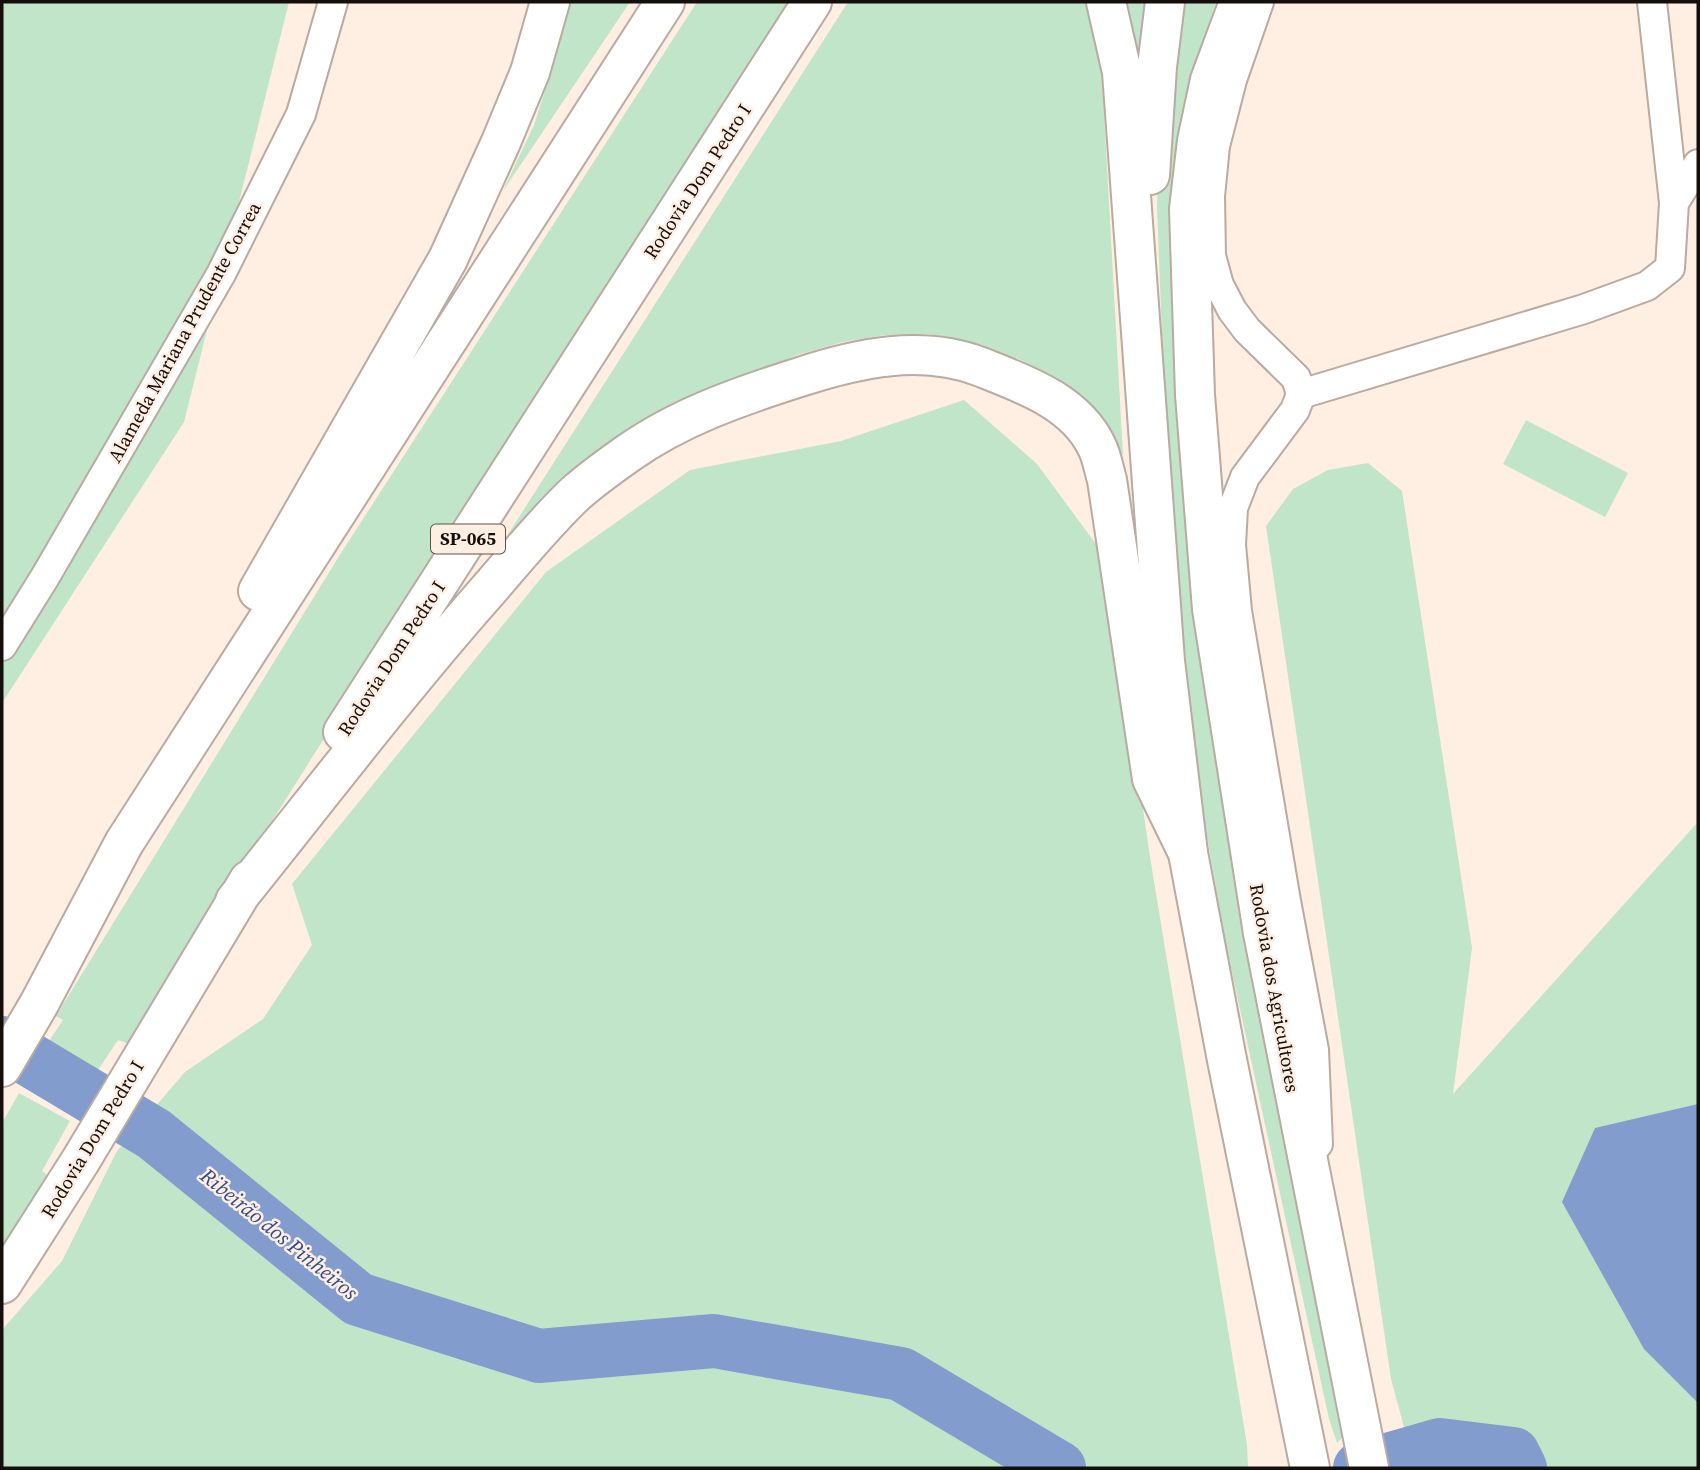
<svg xmlns="http://www.w3.org/2000/svg" width="1700" height="1470" font-family="'Source Serif 4',serif">
<rect width="100%" height="100%" fill="#ffeee2"/>
<path fill="#c1e5c8" d="M2,2H289L184,422L2,703Z
M569,2H630L503,191L534,125L553,66Z
M697,2H788L131,1045L118,1040L96,1073L49,1041L63,1020L56,1016L341,553Z
M848,2H1085L1101,59L1123,455L1094,416L1057,380L1021,360L974,343L929,334L885,335L843,342L797,355L675,409L496,553Z
M1119,2H1148L1140,67Z
M1181,2H1216C1207,29 1197,56 1189,84C1174,138 1171,195 1170,251L1187,546L1194,617L1347,1433L1337,1443L1329,1419L1225,940L1188,728L1166,437L1157,207L1159,160Z
M964,400L1037,464L1107,559L1150,857L1247,1445L1248,1468H2V1330L62,1261L117,1151L185,1072L263,1019L312,945L292,884L546,572L690,470L841,441Z
M1526,420L1628,473L1605,517L1503,464Z
M1368,463L1402,491L1472,948L1453,1094L1698,822V1468H1415L1391,1379L1266,526L1293,489L1328,470Z
M19,1093L70,1121L42,1171L50,1177L2,1253V1123Z"/>
<path fill="#829ccd" d="M1698,1104V1403L1644,1349L1562,1202L1595,1128Z"/>
<g fill="none" stroke-linecap="round" stroke-linejoin="round">
<path stroke="#829ccd" stroke-width="54" d="M2,1043L154,1134L358,1299L539,1356L714,1341L901,1374L1059,1468
M1360,1468L1440,1445L1513,1454L1520,1468"/>
<g stroke="#baaa9f" stroke-width="32">
<path id="street" d="M1259,2L1232,80L1215,146L1210,196L1211,256L1219,285L1232,310L1247,330L1296,378L1301,394L1295,410L1245,477L1233,508L1231,545L1237,611L1286,901L1314,1050L1318,1144
M1652,2L1674,203
M1301,394L1584,309L1647,286L1670,268L1674,203L1698,164
M2,646L45,577L221,274L301,114L333,2"/>
</g>
<g stroke="#baaa9f" stroke-width="42">
<path id="primary" d="M1106,2L1122,72L1165,661L1188,853L1227,1060L1310,1468
M1239,2L1210,80L1197,141L1189,209L1195,395L1212,609L1263,933L1369,1468
M1150,175L1157,67L1165,2"/>
</g>
<g stroke="#baaa9f" stroke-width="42">
<path id="highway" d="M258,591L448,259L501,142L530,72L550,2
M343,732L812,2
M235,901C317,799 397,694 483,596C512,563 545,522 576,493C592,479 610,466 627,454C679,417 740,396 800,377C858,358 922,344 981,367C1024,384 1076,402 1097,447C1102,457 1104,470 1107,480L1152,779L1188,853
M2,1067L39,1004L124,843L665,2
M2,1284L81,1160L249,880"/>
</g>
<use href="#street" stroke="#fff" stroke-width="28"/>
<use href="#primary" stroke="#fff" stroke-width="38"/>
<use href="#highway" stroke="#fff" stroke-width="38"/>
</g>
<g text-anchor="middle" stroke-width="5" stroke-linejoin="round" paint-order="stroke">
<rect fill="#ffeee2" stroke="#5b524c" stroke-width="2" x="431" y="524.5" width="74" height="29" rx="5"/>
<g font-size="18" font-weight="bold" fill="#150f0c">
<text x="468" y="545">SP-065</text>
</g>
<g font-size="19" fill="#150f0c" stroke="#ffeee2">
<text transform="translate(697 181) rotate(-57)" y="7">Rodovia Dom Pedro I</text>
<text transform="translate(184 332) rotate(-61)" y="7">Alameda Mariana Prudente Correa</text>
<text transform="translate(391 658) rotate(-57)" y="7">Rodovia Dom Pedro I</text>
<text transform="translate(1275 988) rotate(80)" y="7">Rodovia dos Agricultores</text>
<text transform="translate(92 1139) rotate(-59)" y="7">Rodovia Dom Pedro I</text>
</g>
<g font-size="21" font-style="italic" fill="#2f4c8a" stroke="#ffeee2">
<text transform="translate(279 1234) rotate(39)" y="7">Ribeirão dos Pinheiros</text>
</g>
</g>
<rect width="1700" height="1470" fill="none" stroke="#150f0c" stroke-width="7"/>
</svg>
